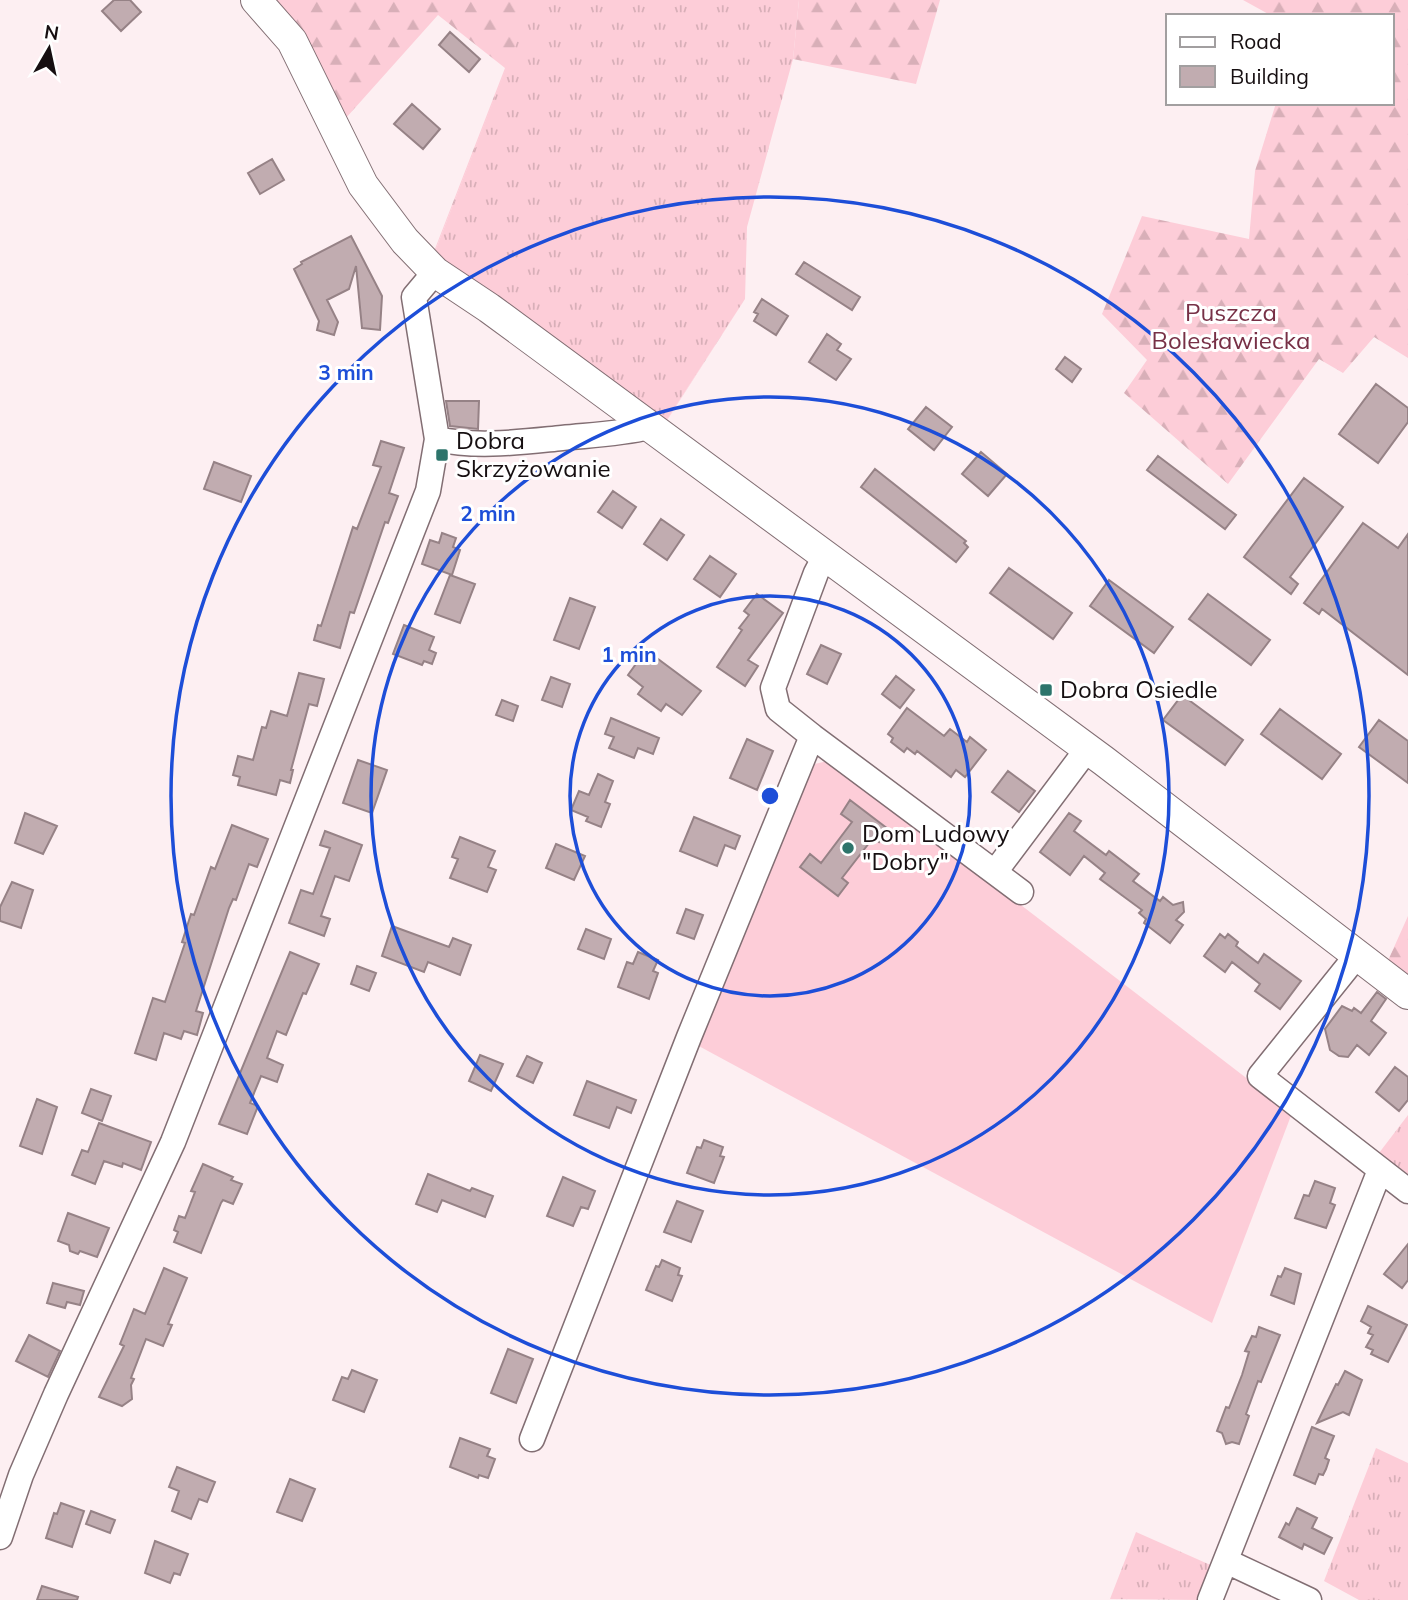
<svg xmlns="http://www.w3.org/2000/svg" width="1408" height="1600" font-family="Mulish,sans-serif">
<defs>
<pattern id="grass-tufts" width="24" height="20" patternUnits="userSpaceOnUse" patternTransform="scale(1.75)"><rect width="24" height="20" fill="#fdcdd8"/><path d="M3 7l-1-3M5 7V3M7 7l1-3M15 17l-1-3M17 17v-4M19 17l1-3" fill="none" stroke="#d8afb8"/></pattern>
<pattern id="forest-firs" width="22" height="20" patternUnits="userSpaceOnUse" patternTransform="scale(1.75)"><rect width="22" height="20" fill="#fdcdd8"/><path d="M5 1l3.5 6h-7zM16 11l3.5 6h-7z" fill="#d8afb8"/></pattern>
</defs>
<rect width="100%" height="100%" fill="#fdeff2"/>
<path fill="url(#grass-tufts)" d="M506,0H799L793,59L747,227L745,299L664,424L434,254L506,68Z
M1408,1115V1174L1379,1153Z
M1376,1448L1408,1463V1600H1359L1324,1581Z
M1136,1532L1215,1567L1199,1600L1110,1599Z"/>
<path fill="url(#forest-firs)" d="M258,0H533L434,254L664,424L745,299L747,227L793,59L799,0H940L916,84L793,59L747,227L745,299L664,425L433,254L505,68L438,15L337,128Z
M1243,0H1408V358L1374,337L1343,373L1319,359L1228,484L1124,393L1147,360L1102,314L1142,216L1249,239L1255,171L1276,103H1392V16H1272Z
M1408,916V994L1382,974Z"/>
<path fill="#fdcdd8" d="M832,760L1292,1113L1212,1323L695,1044L806,766Z"/>
<path fill="#c1acb0" stroke="#968286" stroke-width="2" d="M114,0H130L141,12L121,31L102,11Z
M450,32L480,59L469,72L439,45Z
M412,104L440,129L423,149L394,124Z
M272,159L284,180L260,194L248,173Z
M351,236L382,296L380,330L362,328L356,266L349,289L327,300L338,322L334,335L317,330L319,321L294,269L302,264L301,262Z
M804,262L860,297L852,310L796,274Z
M762,299L788,316L776,335L754,321L758,314L754,312Z
M827,334L841,344L837,350L851,359L836,380L809,362Z
M1065,357L1081,369L1072,382L1056,369Z
M1376,384L1408,408V422L1378,463L1339,434Z
M446,401H479L478,429L450,426Z
M926,407L952,427L934,450L908,429Z
M381,441L404,448L389,493L398,496L388,523L385,522L354,613L350,612L340,648L314,640L318,625L321,626L353,527L357,529L381,467L373,465Z
M981,452L1007,474L988,496L962,474Z
M1158,456L1236,515L1225,529L1147,470Z
M214,462L251,476L241,502L204,489Z
M875,469L966,541L964,543L968,547L956,562L861,487Z
M1304,478L1343,507L1290,577L1298,584L1291,594L1244,557Z
M613,491L636,507L622,528L598,512Z
M661,519L684,535L667,560L644,544Z
M1363,523L1398,548L1408,534V675L1322,609L1319,614L1304,603Z
M442,533L456,538L453,547L460,550L452,575L422,564L430,540L439,543Z
M710,556L736,574L720,597L694,579Z
M1009,568L1072,613L1053,639L990,593Z
M450,575L475,584L460,623L435,614Z
M1109,580L1173,627L1154,653L1090,606Z
M757,594L783,613L748,660L758,666L745,686L717,667L742,630L739,628L749,615L744,611Z
M1208,594L1270,640L1251,665L1189,619Z
M570,598L595,607L579,649L554,640Z
M404,625L434,637L429,650L436,653L432,664L424,661L422,665L393,654Z
M821,645L841,654L827,684L807,674Z
M646,650L701,691L682,715L666,704L661,711L638,694L643,687L628,675Z
M299,673L324,679L317,706L309,704L291,770H293L290,783L280,780L276,795L238,785L240,777L233,775L238,756L253,760L262,727L266,728L271,711L287,716Z
M896,676L914,690L900,708L882,694Z
M551,677L570,684L562,707L542,700Z
M1182,695L1243,740L1225,765L1163,720Z
M502,700L518,706L513,721L496,715Z
M907,708L944,736L950,729L967,742L970,737L986,750L965,777L956,770L951,777L917,751L915,754L907,748L904,752L891,742L893,738L888,734Z
M1280,709L1341,754L1322,779L1261,734Z
M611,718L659,738L653,754L638,748L634,758L609,748L614,737L605,734Z
M1379,720L1408,741V783L1359,747Z
M747,739L773,751L757,790L730,778Z
M358,760L387,770L372,813L343,803Z
M1008,771L1035,791L1019,812L992,792Z
M598,774L613,781L605,802L610,804L601,827L586,821L588,817L571,810L579,791L589,795Z
M850,800L888,829L879,842L873,838L842,878L848,883L838,896L800,867L810,854L821,863L852,822L841,814Z
M25,813L57,826L43,854L15,843Z
M1069,813L1081,821L1074,831L1106,855L1109,851L1139,874L1133,881L1160,901L1163,897L1173,905L1183,902L1184,912L1176,920L1183,925L1170,943L1144,923L1146,919L1139,913L1142,910L1100,879L1105,873L1084,856L1070,875L1040,852Z
M694,817L740,836L735,849L725,845L717,866L680,851Z
M232,825L268,839L257,867L249,864L236,900L233,899L229,908L196,1011L203,1013L197,1035L184,1031L181,1039L164,1033L156,1060L135,1053L153,998L165,1002L185,943L182,942L191,914L194,915L211,867L215,869Z
M325,831L362,845L349,881L335,876L321,916L330,919L324,936L289,923L301,890L313,894L330,848L320,845Z
M460,837L495,851L488,867L496,870L487,892L450,878L458,859L452,857Z
M556,844L585,856L574,880L546,868Z
M12,882L33,890L21,928L0,921V907Z
M686,909L703,915L694,939L677,933Z
M392,926L449,947L453,938L471,945L460,975L428,962L424,972L382,956Z
M586,929L611,939L604,959L578,949Z
M1220,934L1225,938L1228,934L1238,942L1236,946L1258,963L1264,954L1301,981L1280,1009L1255,991L1260,984L1232,962L1225,972L1204,956Z
M290,952L319,964L306,994L303,993L286,1035L277,1031L267,1058L283,1065L277,1082L261,1076L250,1103L258,1106L247,1134L219,1124Z
M638,952L658,960L653,971L658,973L649,999L618,987L627,962L633,964Z
M357,966L376,973L369,991L351,984Z
M1377,992L1386,999L1371,1021L1386,1033L1369,1055L1357,1045L1348,1057L1339,1056L1330,1050L1325,1029L1342,1006L1352,1011L1354,1008L1361,1013Z
M480,1055L503,1064L491,1091L469,1081Z
M527,1056L542,1063L533,1083L517,1076Z
M1395,1067L1408,1077V1100L1399,1111L1376,1092Z
M587,1081L636,1100L631,1113L617,1107L609,1128L574,1115Z
M91,1089L111,1096L102,1121L82,1113Z
M37,1099L57,1107L42,1154L20,1146Z
M99,1123L151,1142L141,1170L123,1163L122,1167L104,1161L95,1184L72,1175L82,1150L88,1152Z
M704,1140L723,1147L720,1156L724,1157L714,1183L687,1173L697,1147L701,1148Z
M203,1164L233,1177L231,1180L242,1184L233,1204L223,1200L221,1203L201,1253L174,1242L178,1232L174,1230L179,1216L185,1218L195,1192L191,1191Z
M428,1174L470,1191L472,1188L493,1196L485,1217L442,1200L437,1212L416,1204Z
M563,1177L595,1191L588,1209L581,1207L573,1226L547,1216Z
M1315,1181L1335,1188L1330,1203L1335,1205L1326,1228L1295,1218L1304,1195L1309,1196Z
M677,1201L703,1211L691,1242L664,1232Z
M68,1213L109,1228L97,1257L80,1251L78,1254L70,1251L69,1245L58,1241Z
M1408,1244V1280L1402,1288L1384,1274Z
M662,1260L680,1268L678,1275L682,1276L672,1301L646,1290L656,1266L659,1267Z
M164,1268L187,1278L168,1324L172,1325L163,1346L146,1339L131,1378L134,1379L131,1385L132,1399L122,1406L99,1397L124,1346L120,1344L134,1309L145,1314Z
M1285,1268L1301,1274L1294,1304L1271,1295L1278,1276L1281,1277Z
M53,1283L84,1291L80,1305L67,1302L65,1308L47,1303Z
M1368,1306L1407,1325L1388,1362L1371,1354L1373,1350L1366,1347L1373,1335L1368,1333L1371,1327L1361,1321Z
M1259,1327L1280,1335L1261,1382L1258,1381L1246,1414L1249,1416L1239,1444L1232,1442L1226,1444L1222,1433L1217,1431L1226,1407L1229,1408L1242,1375L1249,1352L1245,1351L1252,1336L1256,1337Z
M29,1335L60,1351L48,1377L16,1361Z
M508,1349L533,1359L516,1403L491,1393Z
M352,1370L377,1380L364,1412L333,1400L342,1377L348,1379Z
M1345,1371L1362,1380L1349,1415L1343,1412L1317,1423L1336,1384L1338,1385Z
M1312,1427L1334,1436L1325,1458L1329,1460L1326,1469L1323,1475L1319,1474L1315,1484L1294,1475Z
M460,1438L490,1449L487,1456L495,1459L488,1478L479,1475L478,1478L450,1467Z
M177,1467L215,1482L207,1502L199,1499L191,1519L172,1511L179,1491L169,1487Z
M290,1479L315,1489L302,1521L277,1512Z
M61,1503L84,1511L72,1547L46,1538L54,1513L57,1514Z
M1297,1508L1317,1518L1312,1528L1332,1538L1324,1554L1304,1544L1302,1549L1279,1537L1286,1523L1289,1525Z
M91,1511L115,1520L110,1533L86,1524Z
M155,1541L188,1554L180,1575L174,1573L170,1583L145,1573Z
M42,1586L78,1597L77,1600H37Z"/>
<g fill="none" stroke-linecap="round" stroke-linejoin="round">
<g stroke="#826e73" stroke-width="27">
<path id="minor" d="M437,439C477,448 521,442 562,438C591,435 620,434 649,427
M812,736L1021,892
M995,872L1088,748
M1358,954L1260,1076L1408,1191
M532,1439L689,1037L812,736L778,709L773,688L816,573L825,556
M0,1537L21,1475L56,1394L173,1142L428,491L437,439L414,297L435,272
M1226,1561L1309,1600
M1210,1600L1380,1170"/>
</g>
<g stroke="#826e73" stroke-width="32">
<path id="major" d="M256,0L292,41L363,185L405,241L435,272L489,308L1104,761L1408,994"/>
</g>
<use href="#minor" stroke="#fff" stroke-width="24"/>
<use href="#major" stroke="#fff" stroke-width="30"/>
</g>
<g fill="none" stroke="#1d4ed8" stroke-width="3.5">
<circle cx="770" cy="796" r="200"/>
<circle cx="770" cy="796" r="399"/>
<circle cx="770" cy="796" r="599"/>
</g>
<g fill="#2d746b" stroke="#fff" stroke-width="2.5">
<rect x="435" y="448" width="14" height="14" rx="3.5"/>
<rect x="1039" y="683" width="14" height="14" rx="3.5"/>
<circle cx="848" cy="848" r="7"/>
</g>
<g text-anchor="middle" stroke-width="6" stroke-linejoin="round" paint-order="stroke">
<g font-size="24" fill="#773046" stroke="#fff">
<text x="1231" y="321">Puszcza<tspan x="1231" dy="28">Bolesławiecka</tspan></text>
</g>
<g font-size="24" fill="#160f11" stroke="#fff" text-anchor="start">
<text x="456" y="449">Dobra<tspan x="456" dy="28">Skrzyżowanie</tspan></text>
<text x="1060" y="698">Dobra Osiedle</text>
<text x="862" y="842">Dom Ludowy<tspan x="862" dy="28">"Dobry"</tspan></text>
</g>
</g>
<circle cx="770" cy="796" r="10" fill="#1d4ed8" stroke="#fff" stroke-width="3.5"/>
<g font-size="21" text-anchor="middle" font-weight="bold" fill="#1d4ed8" stroke="#fff" stroke-width="6" stroke-linejoin="round" paint-order="stroke">
<text x="346" y="380">3 min</text>
<text x="488" y="521">2 min</text>
<text x="629" y="662">1 min</text>
</g>
<rect x="1166" y="14" width="228" height="91" fill="#ffffff" stroke="#a29fa0" stroke-width="2"/>
<rect x="1180" y="37" width="35" height="10" fill="#ffffff" stroke="#a29fa0" stroke-width="2"/>
<text x="1230" y="49" font-size="21" fill="#160f11">Road</text>
<rect x="1180" y="66" width="35" height="21" fill="#c1acb0" stroke="#a29fa0" stroke-width="2"/>
<text x="1230" y="84" font-size="21" fill="#160f11">Building</text>
<g transform="translate(49 49) rotate(9)" stroke="#ffffff" stroke-width="5" paint-order="stroke">
<path d="M0-5L12 26L0 18L-12 26Z" fill="#160f11"/>
<text y="-10" font-size="19" font-weight="bold" text-anchor="middle" fill="#160f11">N</text>
</g>
</svg>
